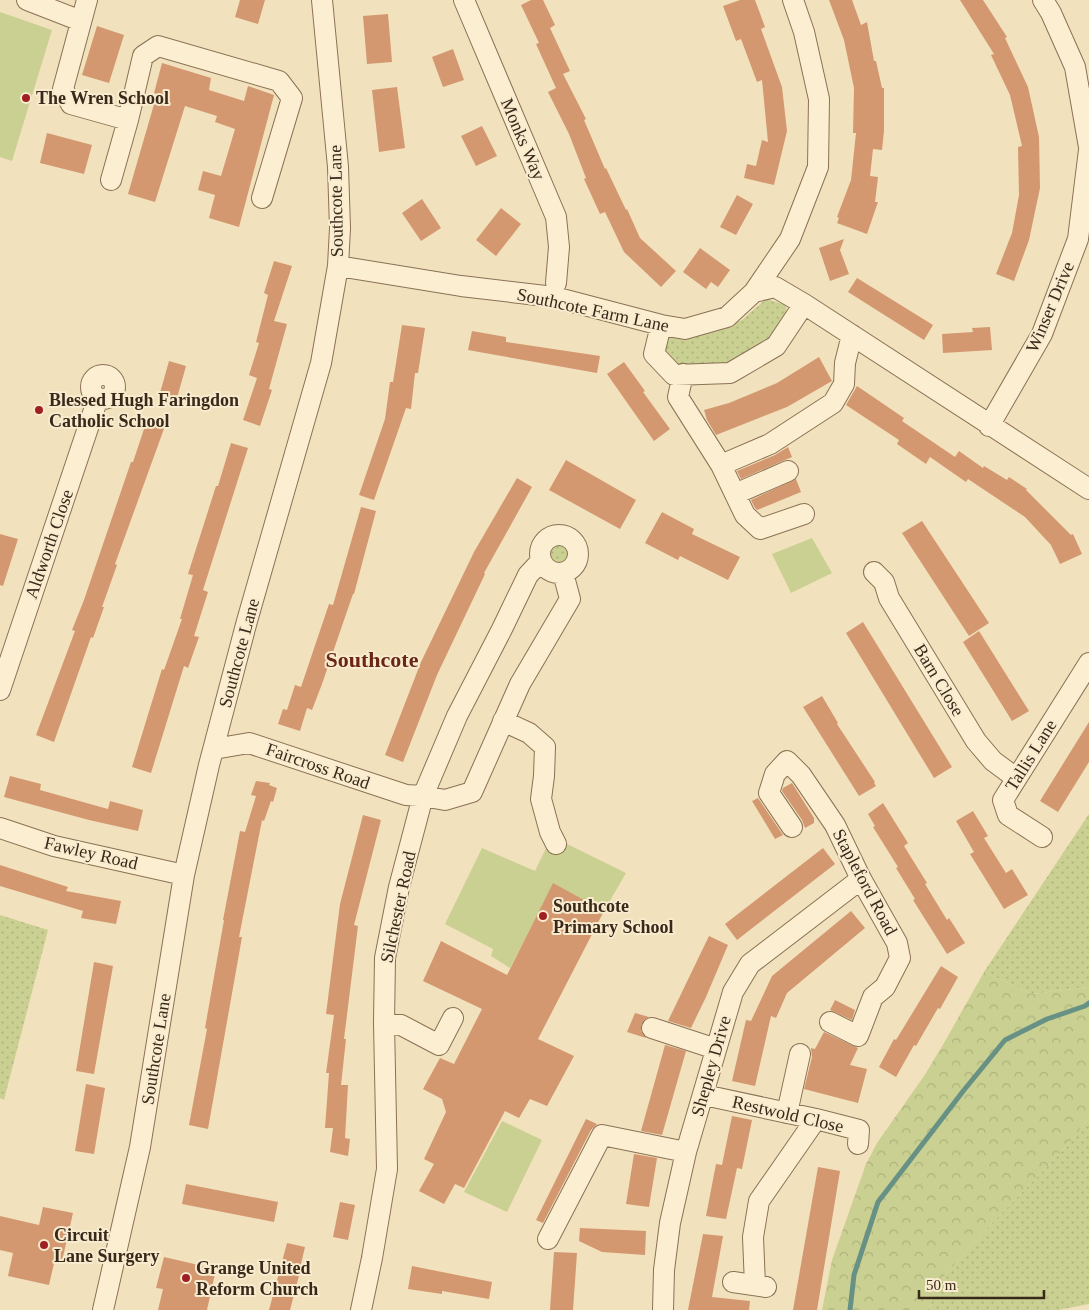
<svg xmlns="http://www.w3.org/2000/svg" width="1089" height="1310" font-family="Georgia,serif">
<defs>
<pattern id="grass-dots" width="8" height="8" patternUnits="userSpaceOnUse" patternTransform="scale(1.25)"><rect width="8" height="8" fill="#cad091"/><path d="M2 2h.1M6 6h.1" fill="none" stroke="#aeb37c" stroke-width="1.8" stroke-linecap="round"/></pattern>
<pattern id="forest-crowns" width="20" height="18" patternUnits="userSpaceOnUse" patternTransform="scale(1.25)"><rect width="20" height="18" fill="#cad091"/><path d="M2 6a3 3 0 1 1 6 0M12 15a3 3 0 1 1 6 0" fill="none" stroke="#aeb37c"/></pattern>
</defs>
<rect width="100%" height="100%" fill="#f2e1bd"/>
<path fill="url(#grass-dots)" d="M766,299L786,305L787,320L757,351L726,365L673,364L661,351L666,339L677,334L712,333L742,320Z
M548 555a11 11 0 1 1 22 0a11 11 0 1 1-22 0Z
M1089,814V987L1032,994L984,972Z
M0,915L48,930L4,1100L0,1098Z
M1089,1118V1304L1059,1310H929L936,1285L991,1224L1066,1147Z"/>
<path fill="url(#forest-crowns)" d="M984,972L1032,994L1089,987V1118L1066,1147L991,1224L936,1285L929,1310H822L832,1260L866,1164L877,1143L924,1076L944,1043Z"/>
<path fill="#cad091" d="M0,12L52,30L12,161L0,157Z
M812,538L832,573L791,593L772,554Z
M561,841L626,873L604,911L553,884L510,968L491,956L493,949L445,924L482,848L535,871L547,846Z
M502,1121L542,1140L507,1212L464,1192Z"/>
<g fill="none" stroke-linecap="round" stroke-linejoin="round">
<path stroke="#689186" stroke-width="5" d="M850,1310L854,1275L878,1202L964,1090L1005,1040L1047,1019L1085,1006L1089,1003"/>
</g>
<path fill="#d39870" d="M240,0H265L258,24L235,17Z
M531,0H543L555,25L550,28L570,71L563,74L586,119L584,120L605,169L606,168L626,210L627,209L640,238L676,271L661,287L624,252L605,212L600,214L584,179L586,178L569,134L548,92L556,88L536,44L539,43L521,5Z
M740,0H755L765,27L761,29L782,87L787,131L774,185L744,178L747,164L756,166L762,140L768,142L762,80L757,82L741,39L736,41L723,6Z
M829,0H852L861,25L867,22L874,61H876L882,88H884V131L882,150L873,149L870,176L878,177L875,202H878L867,234L837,223L839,218L837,217L851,180L856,133H853L854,88L844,40Z
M960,0H983L1007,37L1005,38L1028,87L1039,137L1040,188L1029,240L1014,281L996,274L1012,233L1019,195L1018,147L1022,146L1010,95L991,55L994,54Z
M388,14L392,62L367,64L363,16Z
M97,26L124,35L109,83L82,75Z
M453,49L464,80L443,87L432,57Z
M162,63L211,78L209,90L244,101L248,86L274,95L239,227L209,218L215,195L198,190L203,171L221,176L235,129L215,122L217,116L185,106L155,202L128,194L157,94L154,93Z
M397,87L405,148L379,152L372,90Z
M482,126L497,156L476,166L461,136Z
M47,133L92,145L84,174L40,163Z
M737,195L753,204L736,235L720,227Z
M422,199L441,228L421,241L402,213Z
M501,208L521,224L496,256L476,240Z
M844,239L840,250L849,274L830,281L819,248Z
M700,248L730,270L718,287L711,282L706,289L683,272Z
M274,261L292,266L274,321L287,324L269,389L272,390L260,426L243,420L257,378L249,375L259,343L256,342L268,295L264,293Z
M857,278L933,325L924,340L848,292Z
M402,325L425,328L418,373H415L411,409L406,408L374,500L359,495L385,419L390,382H393Z
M990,327L992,350L943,353L942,334L973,332L972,328Z
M472,331L506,337V342L600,356L597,373L468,350Z
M819,357L832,381L787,407L716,435L707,420L704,410L729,403L777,383Z
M169,361L186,366L177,398L160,393Z
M624,362L645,391L643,392L670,429L654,441L607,374Z
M857,386L904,418L902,421L955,457L959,451L983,468L984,466L1007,480L1009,477L1027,489L1026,490L1071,535L1073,534L1082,554L1060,564L1051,545L1025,517L968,479L966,482L930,457L926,464L897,444L899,440L846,405Z
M147,420L165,426L115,564L117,565L102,607H104L93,638L91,637L54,742L36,735L75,631L72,630L84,600L131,462H133Z
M231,443L248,448L203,590L208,592L194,636L199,637L188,668L184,666L151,773L132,767L162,669L164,670L182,619H180L193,575L188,574L216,486H218Z
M788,447L792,457L741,479L737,471L775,455Z
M566,460L636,500L620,529L549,490Z
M517,478L532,487L484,573L485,574L437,675L403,762L385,755L421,662L474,552Z
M796,479L801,492L757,510L755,508L751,500Z
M361,507L376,511L354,594H353L322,684L312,710L307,708L300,731L278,724L283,709L287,710L295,685L301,687L329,604L333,605Z
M662,512L694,529L692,534L740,557L728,580L680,556L678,560L645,543Z
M922,521L989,623L969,636L902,533Z
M0,534L18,539L3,586L0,585Z
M863,622L952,767L934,778L846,633Z
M979,631L1029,711L1012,721L963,642Z
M822,696L838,723L837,724L875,782L874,783L876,786L859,796L803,707Z
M1089,722V762L1058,812L1040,801Z
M10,776L41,784L40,790L108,809L110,801L143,810L138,831L89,820L4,797Z
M256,781L270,783L269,785L277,788L273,802L271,801L264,821L262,820L239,937H242L208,1129L189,1125L207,1029L205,1028L224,920H223L240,831L245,832L256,796L251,795Z
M792,783L814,818V823L805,828L802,820L782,791L783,788Z
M758,798L783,835L775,839L752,801Z
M883,803L908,843L904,846L927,883L925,884L947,920L949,918L965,943L947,954L913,900L915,899L896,868L898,867L873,827L875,826L868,814Z
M973,811L988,836L984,838L1006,873L1012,869L1028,895L1004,909L970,854L974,852L956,821Z
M363,815L381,820L354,925L358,926L344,1039H346L341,1085H348L345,1138L350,1139L348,1156L330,1152L333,1128H325L329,1073H326L334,1015L326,1014L340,904Z
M823,848L835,864L737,940L725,924Z
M0,865L68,887L66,891L121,901L116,924L81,918L83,911L0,886Z
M553,883L604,911L538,1039L574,1056L547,1106L530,1099L519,1118L505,1111L464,1188L455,1184L444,1204L419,1191L434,1164L424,1159L446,1112L442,1099L423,1089L440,1058L454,1064L482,1009L423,981L441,941L507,975Z
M851,911L865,928L787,993L776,1018L771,1016L755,1086L732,1081L746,1020L751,1021L772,976Z
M709,936L728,945L706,997L691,1028L668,1021Z
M94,962L113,966L94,1074L76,1071Z
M941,966L958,977L940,1009L938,1008L916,1046L914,1045L896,1077L879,1067L894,1039L896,1040Z
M835,1000L855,1010L852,1020L830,1010Z
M635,1013L649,1017L644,1020L641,1025V1031L646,1038L627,1032Z
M824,1032L858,1048L850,1065L867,1069L858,1103L804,1089L812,1057L811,1048L815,1049Z
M665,1045L686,1051L662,1135L641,1131Z
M86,1084L105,1088L94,1154L75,1151Z
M732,1116L752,1120L742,1169L737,1168L726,1219L706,1216L716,1164L722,1165Z
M586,1119L597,1124L591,1130L543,1223L536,1220Z
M634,1154L657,1158L649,1207L626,1204Z
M818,1167L840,1171L817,1310H793Z
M186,1184L278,1202L274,1222L182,1204Z
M340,1202L355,1205L348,1240L333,1237Z
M43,1207L73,1213L62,1261L55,1259L49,1285L8,1276L13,1253L0,1250V1216L39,1225Z
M580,1228L646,1231L645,1255L602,1252L579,1241Z
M703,1234L723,1236L712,1297L750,1301L749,1310H688Z
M287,1243L305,1247L300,1268H301L290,1310H269Z
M554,1252L577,1253L573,1310H550Z
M164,1257L216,1269L207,1310H158L163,1289L156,1288Z
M412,1266L492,1282L489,1299L442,1291V1294L408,1289Z"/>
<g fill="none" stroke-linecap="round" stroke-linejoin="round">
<g stroke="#8b7155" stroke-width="22">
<path id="minor" d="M27,0L81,21
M87,0L63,89L71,104L128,120L143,56L158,46L279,81L292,98L262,198
M464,0L556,217L559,247L556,283
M1043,0L1051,13L1075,67L1089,147
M111,180L128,120
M338,266L461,286L554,297L661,325L685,329L727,317L754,292L775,287L804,304L1089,489
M754,292L790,239L818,167L819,99L804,32L793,0
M661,325L654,354L674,375L730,373L776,346L804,304
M683,374L678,397L721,465L745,515L760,529L804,514
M91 387a12 12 0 1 1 24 0a12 12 0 1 1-24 0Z
M989,426L1042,334L1078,239L1089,150
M721,465L770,444L833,403L844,384L845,363L852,335
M735,494L788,471
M540 554a19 19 0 1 1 38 0a19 19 0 1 1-38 0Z
M874,572L884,582L889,598L976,741L993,761L1016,778
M0,690L98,398
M503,721L529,733L545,747L544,776L541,799L550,832L556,844
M214,749L249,743L406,795L423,796L445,800L472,792L520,684L570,599L563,573
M792,827L769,793L775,774L787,761L801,775L835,825L861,879L897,943L900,958L885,987L873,997L858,1036L830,1022
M0,828L54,846L184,875
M1042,837L1008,815L1003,800L1089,663
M384,1023L401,1025L439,1045L453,1018
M652,1028L716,1049
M704,1095L816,1119L859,1130L858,1144
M787,1113L800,1054
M548,1239L602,1135L686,1152
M733,1282L766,1287
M755,1285L753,1237L759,1201L816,1119
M103,1310L140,1147L184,875L209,765L247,621L321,363L338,266L340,228L338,167L322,0
M361,1310L372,1258L387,1169L384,1023L385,958L399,887L423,796L457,716L502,629L528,575L541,561
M663,1310L664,1270L670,1223L686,1152L733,992L750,964L861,879"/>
</g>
<use href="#minor" stroke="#fcefd1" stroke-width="20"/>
</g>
<g fill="#a01f22" stroke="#f8ebce" stroke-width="2">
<circle cx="26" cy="98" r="5"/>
<circle cx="39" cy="410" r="5"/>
<circle cx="543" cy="916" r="5"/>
<circle cx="44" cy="1245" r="5"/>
<circle cx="186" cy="1278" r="5"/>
</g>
<g text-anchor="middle" stroke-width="4" stroke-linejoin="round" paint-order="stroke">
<g font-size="18" font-weight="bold" fill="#39291b" stroke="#f8ebce" text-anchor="start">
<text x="36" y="104">The Wren School</text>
<text x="49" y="406">Blessed Hugh Faringdon<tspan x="49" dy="21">Catholic School</tspan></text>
<text x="553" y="912">Southcote<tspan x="553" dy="21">Primary School</tspan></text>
<text x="54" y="1241">Circuit<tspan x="54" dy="21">Lane Surgery</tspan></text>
<text x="196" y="1274">Grange United<tspan x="196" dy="21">Reform Church</tspan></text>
</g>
<g font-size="18" fill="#39291b" stroke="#f8ebce">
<text transform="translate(523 139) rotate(67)" y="6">Monks Way</text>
<text transform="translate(336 201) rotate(-91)" y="6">Southcote Lane</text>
<text transform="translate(1050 307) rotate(-67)" y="6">Winser Drive</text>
<text transform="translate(593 310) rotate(12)" y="6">Southcote Farm Lane</text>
<text transform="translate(49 544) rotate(-71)" y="6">Aldworth Close</text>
<text transform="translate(239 653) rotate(-75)" y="6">Southcote Lane</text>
<text transform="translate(939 680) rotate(59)" y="6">Barn Close</text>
<text transform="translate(1031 755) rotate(-58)" y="6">Tallis Lane</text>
<text transform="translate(318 766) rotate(19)" y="6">Faircross Road</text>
<text transform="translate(91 853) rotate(13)" y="6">Fawley Road</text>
<text transform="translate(865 882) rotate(62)" y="6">Stapleford Road</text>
<text transform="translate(398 907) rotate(-78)" y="6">Silchester Road</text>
<text transform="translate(156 1049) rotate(-81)" y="6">Southcote Lane</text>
<text transform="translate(711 1066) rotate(-74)" y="6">Shepley Drive</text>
<text transform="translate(788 1114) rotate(13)" y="6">Restwold Close</text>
</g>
<g font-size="22" font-weight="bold" fill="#6a2716" stroke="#f8ebce">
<text x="372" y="667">Southcote</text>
</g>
</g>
<path d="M919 1290v8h125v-8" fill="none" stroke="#39291b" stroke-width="2.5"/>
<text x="926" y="1290" font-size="15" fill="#39291b" stroke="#f8ebce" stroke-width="4" paint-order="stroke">50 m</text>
</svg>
